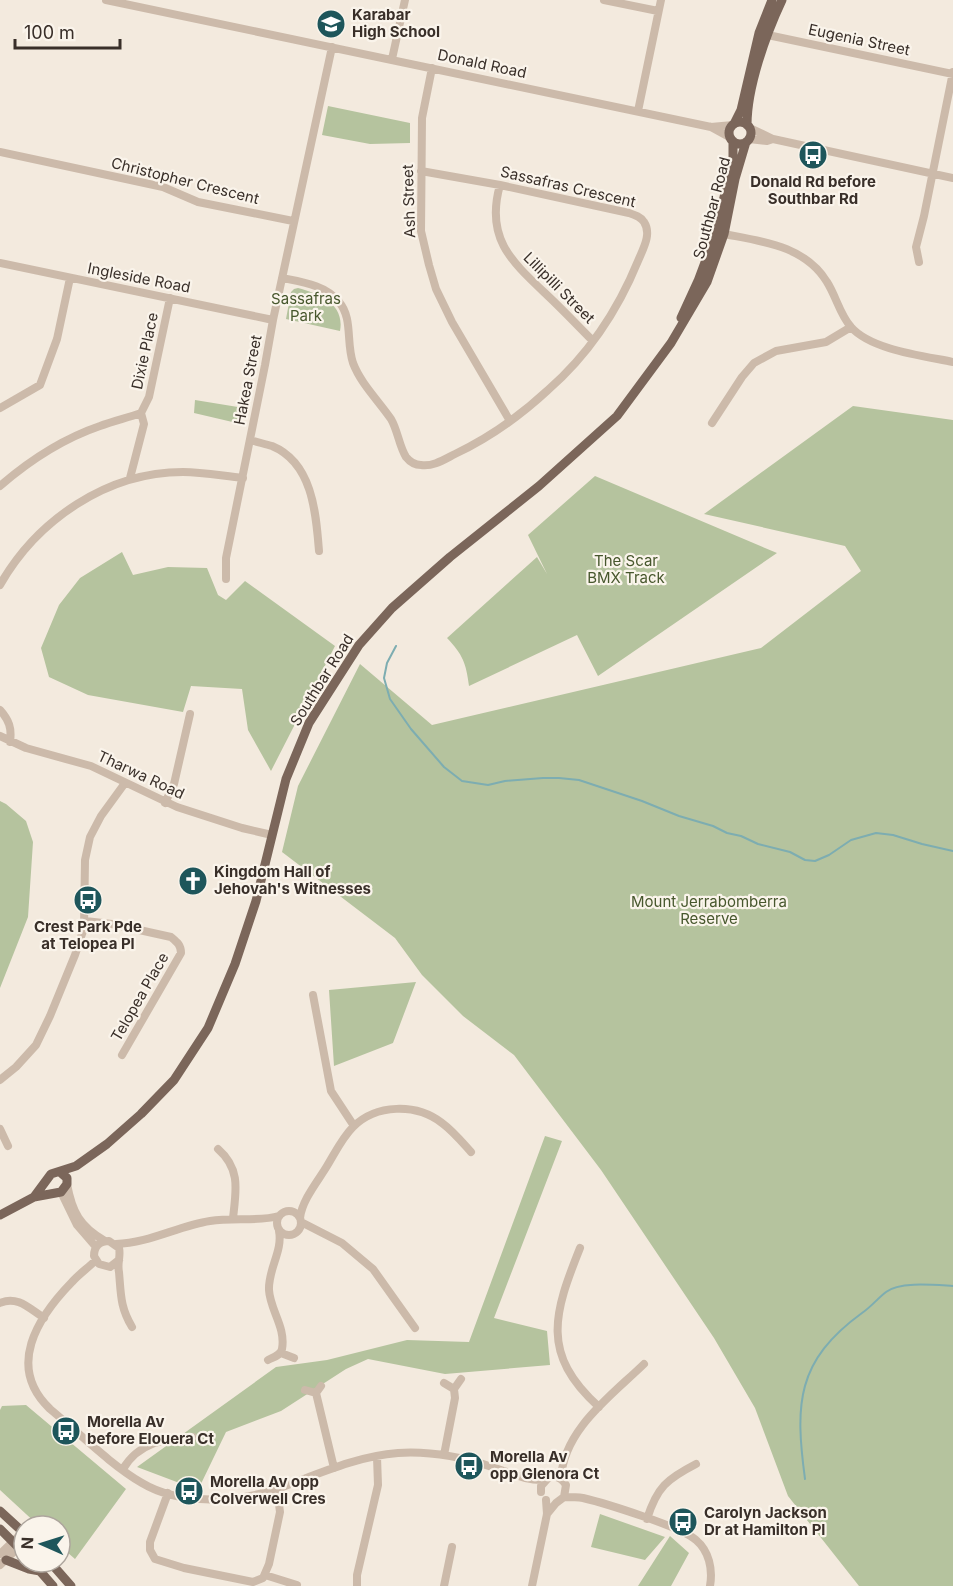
<svg xmlns="http://www.w3.org/2000/svg" width="953" height="1586" font-family="Inter,sans-serif">
<rect width="100%" height="100%" fill="#f3eade"/>
<path fill="#b5c39e" d="M328,106L410,123V143L370,144L322,135Z
M298,288C320,294 345,304 340,331L286,319L291,292L294,289Z
M195,400L244,408L241,424L194,413Z
M853,406L953,420V1586H859L788,1496L755,1408L714,1338L601,1170L514,1055L463,1016L422,975L395,938L282,852L298,786L360,664L432,725L761,648L861,571L845,546L704,514Z
M595,476L777,553L598,676L577,635L469,686C466,663 463,655 447,638L537,557L547,574L528,535Z
M122,552L133,575L168,567L207,568L218,595L226,600L245,581L335,646L271,771L248,730L242,689L191,686L183,712L88,695L49,677L41,648L59,605L80,578Z
M0,801L6,804L26,821L33,842L28,917L0,988Z
M416,982L393,1043L334,1066L329,990Z
M545,1136L562,1141L494,1318L547,1331L550,1365L445,1374L368,1359L346,1369L281,1411L226,1432L198,1490L137,1467L276,1367L327,1360L407,1340L469,1342Z
M26,1405L126,1489L75,1559L60,1546V1526H39L0,1490V1410L2,1406Z
M600,1514L665,1537L645,1560L591,1547Z
M670,1536L689,1553L671,1586H638Z"/>
<g fill="none" stroke-linecap="round" stroke-linejoin="round">
<path stroke="#7dadb1" stroke-width="2" d="M396,646L387,663L384,678L390,699L411,729L444,767L462,781L488,785L505,781L543,778H559L579,780L642,801L679,816L713,826L727,833L741,836L758,844L790,852L805,860L815,861L829,855L851,840L876,833L893,835L922,844L953,851
M805,1479C795,1404 796,1361 862,1313C871,1307 877,1299 886,1292C899,1281 936,1285 953,1286"/>
<path stroke="#ccbaaa" stroke-width="8" d="M106,0L711,127L733,125
M604,0L658,11
M763,34L953,74
M392,59L405,0
M432,68L422,118L421,231L429,265L436,289L452,322L510,421
M638,111L661,0
M711,127L731,138
M750,128L773,139
M749,139L767,141L773,139L953,178
M0,152L163,187L198,202L293,221
M500,185C485,238 511,261 547,295C563,310 578,326 593,341
M719,233C758,241 804,244 827,282C836,296 840,315 851,327C871,350 924,356 953,362
M919,262L916,247L924,216L953,72
M0,263L273,320
M282,278C302,282 326,285 339,302C353,318 346,343 353,363C361,384 378,400 391,419C398,431 399,446 406,457C410,462 415,465 421,465C433,467 445,459 455,454C489,438 521,415 548,390C588,355 618,310 638,261C643,249 652,234 644,222C641,217 635,215 629,213L500,185L421,171
M0,408L40,385L57,339L70,278
M712,423L742,377L754,363L776,351L826,342L851,327
M250,440C257,442 265,444 272,446C313,463 316,514 319,551
M130,478L144,424L141,413L149,397L170,298
M0,486C30,460 62,439 100,426C113,421 127,418 141,413
M226,579V558L265,365L273,320L332,47
M0,585C37,520 107,472 183,472C203,472 223,476 243,478
M0,710C9,720 12,728 10,742
M0,736L26,748L91,766L177,807L242,828L272,835
M165,803L174,784L190,714
M85,921L112,924L171,937C177,942 181,945 181,953L122,1055
M313,995L331,1091L354,1126
M0,1080L16,1067L36,1045L50,1016L75,955L84,928L85,860L90,837L101,816L125,783
M0,1129L8,1146
M218,1149C241,1169 236,1191 233,1218
M67,1184C72,1212 80,1227 105,1241
M61,1192L77,1225L96,1247
M277 1223a12 12 0 1 1 24 0a12 12 0 1 1-24 0Z
M300,1218C302,1200 318,1181 327,1166C335,1153 342,1138 353,1127C376,1104 416,1103 442,1123C453,1131 462,1142 471,1152
M301,1222L342,1243L373,1269L415,1328
M116,1244C149,1243 178,1226 210,1221C233,1217 258,1222 279,1216
M580,1248C554,1313 540,1354 599,1407
M96,1260C88,1268 79,1274 72,1282C37,1318 6,1367 50,1409C79,1433 111,1465 142,1483C180,1506 240,1502 280,1488C318,1474 357,1456 398,1453C429,1451 462,1457 492,1467C510,1472 525,1481 544,1480
M119,1260L110,1267L99,1264L94,1256C94,1247 99,1241 109,1241L119,1248C121,1256 117,1263 119,1272C121,1294 120,1307 132,1327
M0,1303C17,1295 30,1309 44,1318
M281,1353L294,1358
M268,1360C274,1357 281,1355 282,1349C286,1327 270,1310 269,1290C268,1269 283,1251 279,1231
M444,1383L454,1389L455,1398L444,1455
M321,1386L316,1393L334,1468
M454,1389L461,1379
M305,1390L316,1393
M123,1469C138,1443 165,1438 193,1437
M561,1479C563,1430 611,1396 644,1364
M541,1492V1486L549,1477C556,1475 562,1478 566,1485L564,1497L556,1503L547,1514
M168,1493L150,1542V1550L155,1559L184,1568L253,1582L263,1578L269,1564L280,1512L277,1489
M564,1497C570,1497 577,1497 583,1498C604,1503 682,1527 696,1540C709,1551 713,1569 710,1586
M647,1519C657,1487 667,1479 696,1464
M0,1554L23,1532
M0,1565L24,1542
M265,1575L297,1585
M357,1586V1575L378,1485L377,1457
M444,1586L452,1547
M532,1586L547,1514L546,1500"/>
<path stroke="#7b665a" stroke-width="9" d="M729 133a11 11 0 1 1 22 0a11 11 0 1 1-22 0Z
M734,124L741,110L759,33L772,0
M747,125C747,87 766,34 782,0
M681,318L698,281L716,233L733,157V141
M34,1197L51,1174L76,1166L107,1144L141,1114L174,1080L208,1028L235,964L256,901L286,779L309,723L359,645L392,608L450,557L539,486L617,416L671,343L707,282L724,234L735,179L746,142
M0,1215L34,1197L61,1192L67,1184V1178L60,1172
M0,1511L24,1533
M0,1529L24,1553
M6,1560L29,1569L40,1571
M32,1562L53,1586
M50,1562L71,1586"/>
</g>
<defs>
<g id="school-disc" transform="scale(1.5)"><circle r="9.5" fill="#1e565b" stroke="#faf4eb"/><path d="M0-5L7-2L0 1L-7-2ZM-4 1L0 2.5L4 1V4Q0 6-4 4Z" fill="#fff"/></g>
<g id="bus-disc" transform="scale(1.5)"><circle r="9.5" fill="#1e565b" stroke="#faf4eb"/><path d="M-5-6H5V4H4V6H2V4H-2V6H-4V4H-5ZM-3.5-4V0h7V-4ZM-3.5 1.2v1.5H-2V1.2ZM2 1.2v1.5H3.5V1.2Z" fill="#fff"/></g>
<g id="church-disc" transform="scale(1.5)"><circle r="9.5" fill="#1e565b" stroke="#faf4eb"/><path d="M-1.2-6h2.4v3.5h3.3v2.4h-3.3V6h-2.4V-.1h-3.3v-2.4h3.3Z" fill="#fff"/></g>
</defs>
<g fill-rule="evenodd">
<use href="#school-disc" x="331" y="24"/>
<use href="#bus-disc" x="813" y="155"/>
<use href="#church-disc" x="193" y="881"/>
<use href="#bus-disc" x="88" y="900"/>
<use href="#bus-disc" x="66" y="1431"/>
<use href="#bus-disc" x="469" y="1466"/>
<use href="#bus-disc" x="189" y="1491"/>
<use href="#bus-disc" x="683" y="1522"/>
</g>
<g text-anchor="middle" stroke-width="4.5" stroke-linejoin="round" paint-order="stroke">
<g font-size="15" font-weight="bold" fill="#392f29" stroke="#faf4eb" text-anchor="start">
<text x="352" y="20">Karabar<tspan x="352" dy="17">High School</tspan></text>
<text x="813" y="187" text-anchor="middle">Donald Rd before<tspan x="813" dy="17">Southbar Rd</tspan></text>
<text x="214" y="877">Kingdom Hall of<tspan x="214" dy="17">Jehovah's Witnesses</tspan></text>
<text x="88" y="932" text-anchor="middle">Crest Park Pde<tspan x="88" dy="17">at Telopea Pl</tspan></text>
<text x="87" y="1427">Morella Av<tspan x="87" dy="17">before Elouera Ct</tspan></text>
<text x="490" y="1462">Morella Av<tspan x="490" dy="17">opp Glenora Ct</tspan></text>
<text x="210" y="1487">Morella Av opp<tspan x="210" dy="17">Colverwell Cres</tspan></text>
<text x="704" y="1518">Carolyn Jackson<tspan x="704" dy="17">Dr at Hamilton Pl</tspan></text>
</g>
<g font-size="15" fill="#392f29" stroke="#faf4eb">
<text transform="translate(859 40) rotate(12)" y="5">Eugenia Street</text>
<text transform="translate(482 64) rotate(12)" y="5">Donald Road</text>
<text transform="translate(185 181) rotate(14)" y="5">Christopher Crescent</text>
<text transform="translate(568 187) rotate(13)" y="5">Sassafras Crescent</text>
<text transform="translate(409 201) rotate(-92)" y="5">Ash Street</text>
<text transform="translate(712 208) rotate(-75)" y="5">Southbar Road</text>
<text transform="translate(139 278) rotate(11)" y="5">Ingleside Road</text>
<text transform="translate(559 288) rotate(45)" y="5">Lillipilli Street</text>
<text transform="translate(145 351) rotate(-78)" y="5">Dixie Place</text>
<text transform="translate(248 380) rotate(-79)" y="5">Hakea Street</text>
<text transform="translate(322 680) rotate(-58)" y="5">Southbar Road</text>
<text transform="translate(141 775) rotate(25)" y="5">Tharwa Road</text>
<text transform="translate(140 997) rotate(-60)" y="5">Telopea Place</text>
</g>
<g font-size="15" fill="#47572d" stroke="#faf4eb">
<text x="306" y="304">Sassafras<tspan x="306" dy="17">Park</tspan></text>
<text x="626" y="566">The Scar<tspan x="626" dy="17">BMX Track</tspan></text>
<text x="709" y="907">Mount Jerrabomberra<tspan x="709" dy="17">Reserve</tspan></text>
</g>
</g>
<g transform="translate(42 1544) rotate(273)"><circle r="28" fill="#faf4eb" stroke="#ada59d" stroke-width="1.5"/>
<path d="M0-4.5L10 22L0 15L-10 22Z" fill="#1e565b"/>
<text y="-9" font-size="16" font-weight="bold" text-anchor="middle" fill="#392f29">N</text>
</g>
<path d="M15 39v9h105v-9" fill="none" stroke="#392f29" stroke-width="3"/>
<text x="24" y="39" font-size="18" fill="#392f29" stroke="#faf4eb" stroke-width="4.5" paint-order="stroke">100 m</text>
</svg>
